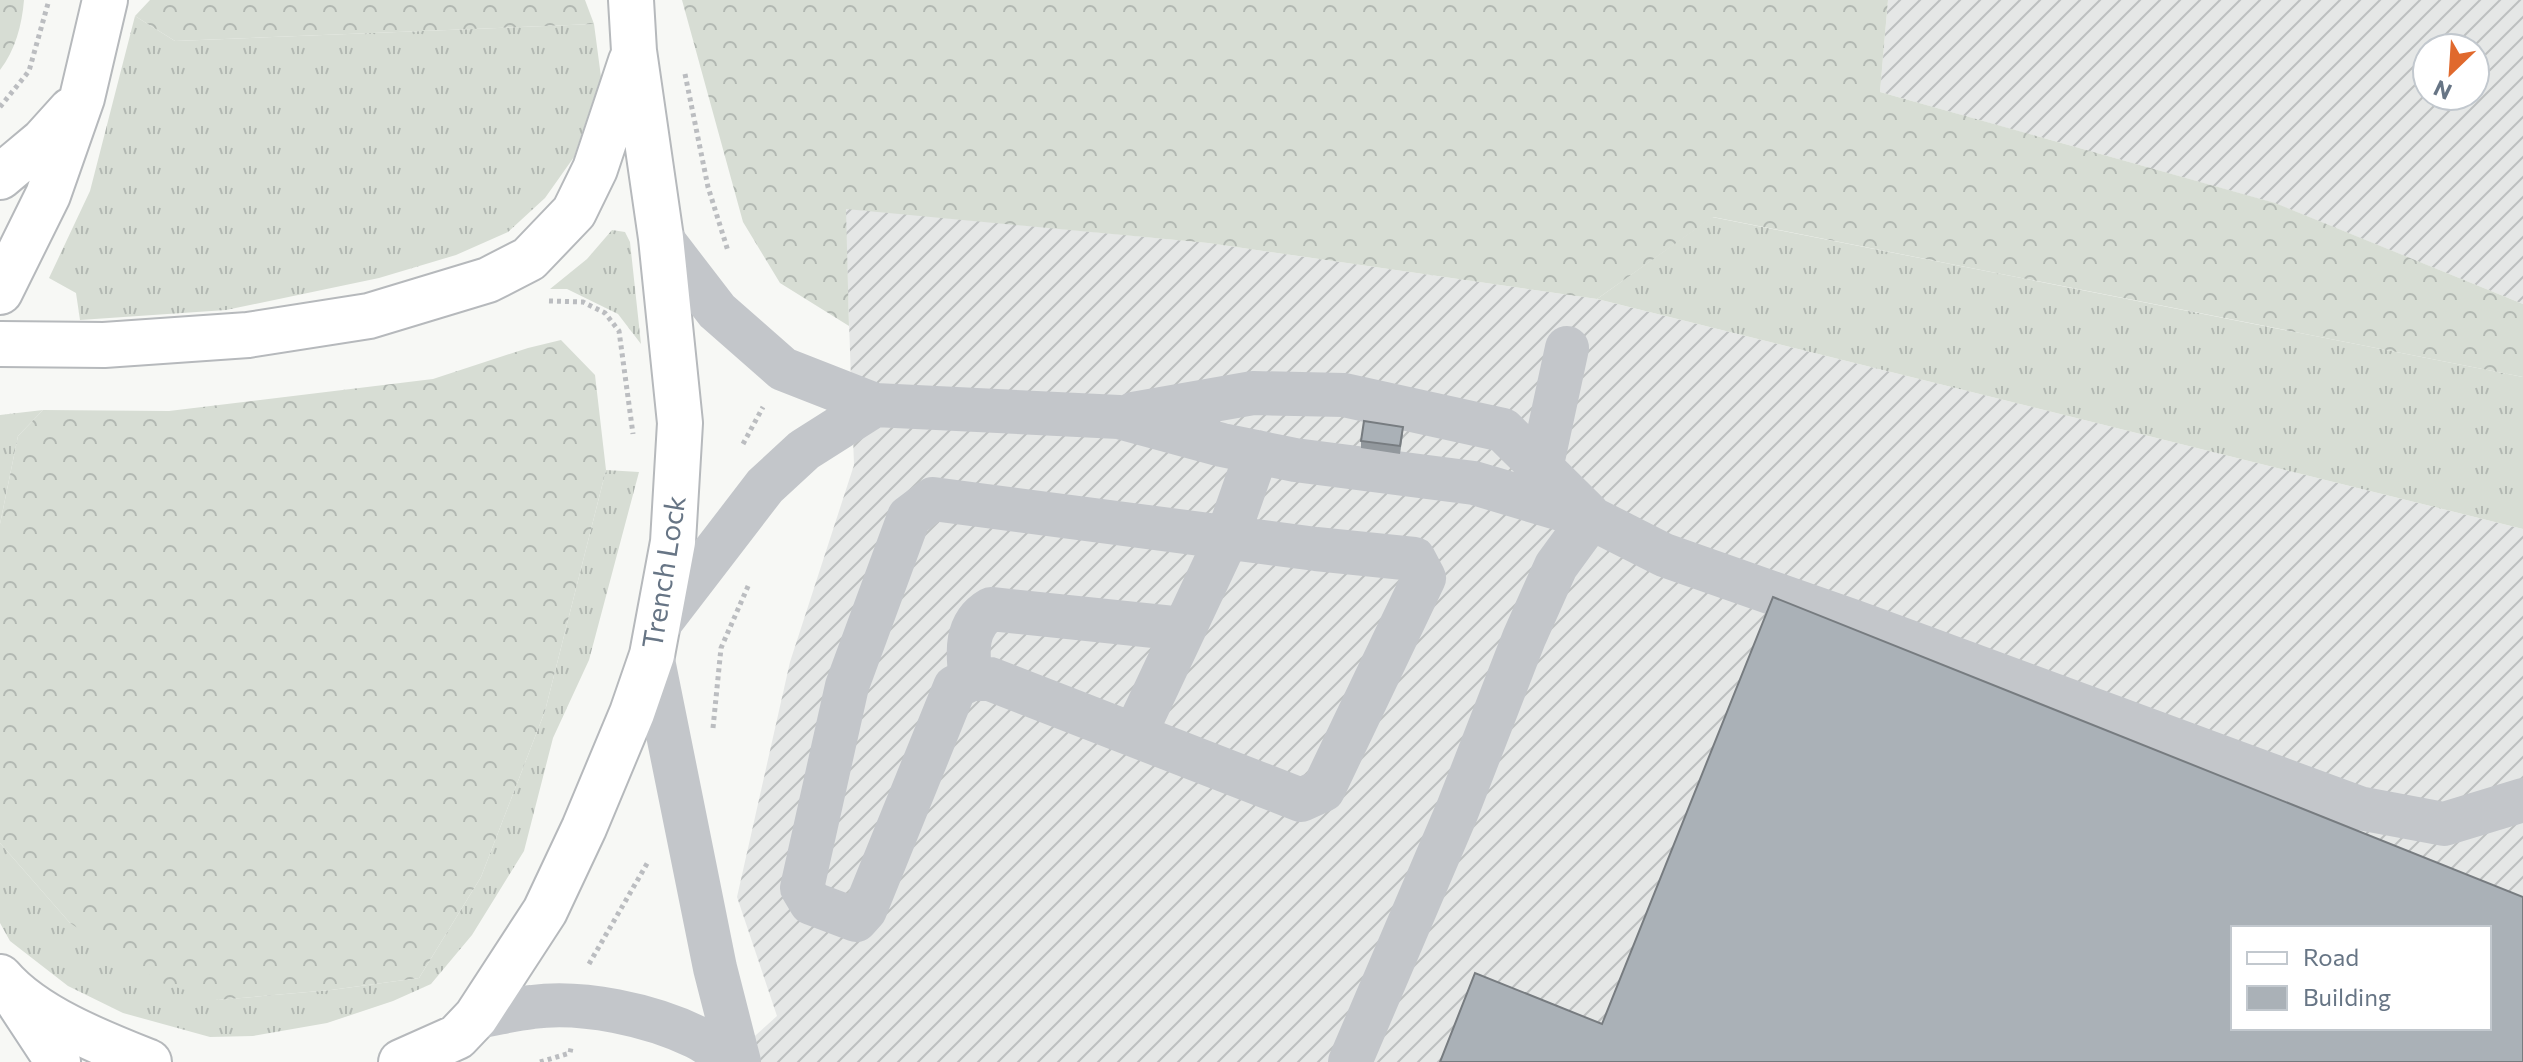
<svg xmlns="http://www.w3.org/2000/svg" width="2523" height="1062" font-family="Commissioner,sans-serif">
<defs>
<pattern id="industrial-furrows" width="10" height="10" patternUnits="userSpaceOnUse" patternTransform="scale(2)"><rect width="10" height="10" fill="#e5e7e6"/><path d="M-1 1l2-2M0 10L10 0M9 11l2-2" fill="none" stroke="#bdc0c0"/></pattern>
<pattern id="grass-tufts" width="24" height="20" patternUnits="userSpaceOnUse" patternTransform="scale(2)"><rect width="24" height="20" fill="#d7ddd4"/><path d="M3 7l-1-3M5 7V3M7 7l1-3M15 17l-1-3M17 17v-4M19 17l1-3" fill="none" stroke="#b2b8b2"/></pattern>
<pattern id="forest-crowns" width="20" height="18" patternUnits="userSpaceOnUse" patternTransform="scale(2)"><rect width="20" height="18" fill="#d7ddd4"/><path d="M2 6a3 3 0 1 1 6 0M12 15a3 3 0 1 1 6 0" fill="none" stroke="#b2b8b2"/></pattern>
</defs>
<rect width="100%" height="100%" fill="#f7f8f5"/>
<path fill="url(#industrial-furrows)" fill-rule="evenodd" d="M1888,0H2523V304L2274,203L1880,92ZM2427,48H2475V96H2427Z
M845,208L1208,243L1597,299L2523,529V1062H726L777,1016L737,897L790,662L854,465ZM2233,928H2489V1028H2233Z"/>
<path fill="url(#grass-tufts)" d="M135,16L175,41L594,24L601,77L574,157L545,198L508,232L456,255L379,278L226,310L80,320L76,293L49,278L90,191Z
M1712,217L2523,377V529L1597,299Z
M612,230L625,232L630,242L641,344L618,314L567,289H550L587,259Z
M43,410L18,436L0,524V415Z
M606,470L639,472L589,660L553,738L524,851L472,935L431,984L393,1001L327,1023L253,1036L210,1037L123,1013L68,986L10,941L0,923V843L70,923L218,1000L331,990L419,978L481,877L545,711Z"/>
<path fill="url(#forest-crowns)" d="M0,0H24C22,25 15,51 0,70Z
M150,0H585L594,24L175,41L135,16Z
M682,0H1888L1880,92L2275,203L2523,304V377L1713,217L1597,299L1208,243L846,209L849,326L780,283L743,222Z
M561,340L595,375L606,470L545,711L481,877L419,978L331,990L218,1000L162,983L70,923L0,843V524L18,436L43,410L169,411L433,379L528,348Z"/>
<g fill="none" stroke-linecap="round" stroke-linejoin="round">
<g stroke="#b4b8bc" stroke-width="48">
<path id="major" d="M10,989L58,1062"/>
</g>
<g stroke="#b6b9bc" stroke-width="48">
<path id="highway" d="M0,177L43,141L71,110
M0,292L48,195L82,98L105,0
M0,344L104,345L248,335L369,316L488,280L529,259L574,212L595,169L631,61
M0,977C34,1017 101,1043 149,1062
M401,1062L457,1037L476,1017L545,911L584,828L632,713L652,655L673,542L680,423L661,238L634,51L631,0"/>
</g>
<path stroke="#bbbdc0" stroke-width="5" stroke-dasharray="4 4" stroke-linecap="butt" d="M685,74L708,187L728,251
M0,107L29,71L49,0
M549,301L583,302L605,313L619,331L633,434
M743,444L763,407
M713,728L721,648L749,584
M589,964L648,862
M540,1062L570,1053L571,1048"/>
<path stroke="#c3c6ca" stroke-width="44" d="M661,238L717,311L783,369L875,405L1119,417L1222,445L1295,460L1474,483L1591,518L1664,555L1855,622L2359,808L2444,824L2523,800
M1133,414L1253,393L1344,395L1503,430L1588,514
M1541,469L1567,348
M933,499L1316,549L1414,559L1424,578L1323,790L1301,800L990,679H971L955,687L865,910L856,920L811,903L802,888L847,686L909,517Z
M659,624L765,486L804,450L875,405
M652,655L715,968L739,1062
M971,679C967,653 965,624 991,609L1183,629
M1135,734L1227,538L1257,452
M476,1017C495,1014 513,1009 532,1007C582,1000 651,1015 696,1037C709,1043 721,1054 732,1062
M1350,1062L1457,811L1524,638L1556,566L1591,518"/>
<use href="#major" stroke="#fff" stroke-width="44"/>
<use href="#highway" stroke="#fff" stroke-width="44"/>
</g>
<path fill="#92989d" d="M1403,434L1400,454L1361,448V441Z"/>
<path fill="#aab1b7" stroke="#777c80" stroke-width="2" fill-rule="evenodd" d="M1364,421L1403,427L1400,446L1361,441Z
M1773,597L2523,897V1062H1440L1475,973L1602,1024ZM2233,928H2489V1028H2233Z"/>
<g text-anchor="middle" stroke-width="8" stroke-linejoin="round" paint-order="stroke">
<g font-size="28" fill="#677585" stroke="#fff">
<text transform="translate(664 572) rotate(-81)" y="10">Trench Lock</text>
</g>
</g>
<rect x="2231" y="926" width="260" height="104" fill="#ffffff" stroke="#c2c8ce" stroke-width="2"/>
<rect x="2247" y="952" width="40" height="12" fill="#ffffff" stroke="#c2c8ce" stroke-width="2"/>
<text x="2303" y="966" font-size="24" fill="#677585">Road</text>
<rect x="2247" y="986" width="40" height="24" fill="#aab1b7" stroke="#c2c8ce" stroke-width="2"/>
<text x="2303" y="1006" font-size="24" fill="#677585">Building</text>
<g transform="translate(2451 72) rotate(205)"><circle r="38" fill="#ffffff" stroke="#c2c8ce" stroke-width="2"/>
<path d="M0-6L14 30L0 20L-14 30Z" fill="#e0692d"/>
<text y="-12" font-size="22" font-weight="bold" text-anchor="middle" fill="#677585">N</text>
</g>
</svg>
